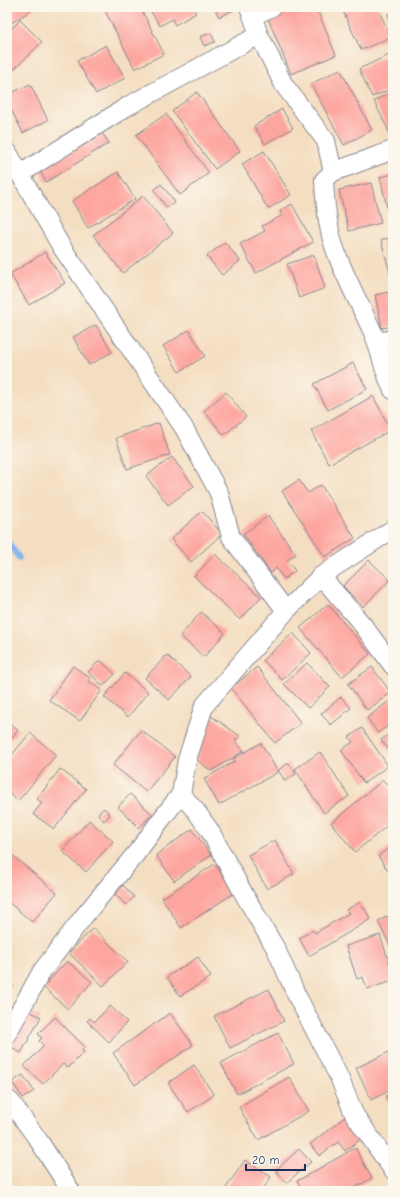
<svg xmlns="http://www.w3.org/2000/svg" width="400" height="1198" font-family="'Comic Neue',sans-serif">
<rect width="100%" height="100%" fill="#fbf7ec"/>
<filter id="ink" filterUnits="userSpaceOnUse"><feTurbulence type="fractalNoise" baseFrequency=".025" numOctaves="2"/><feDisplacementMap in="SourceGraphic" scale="8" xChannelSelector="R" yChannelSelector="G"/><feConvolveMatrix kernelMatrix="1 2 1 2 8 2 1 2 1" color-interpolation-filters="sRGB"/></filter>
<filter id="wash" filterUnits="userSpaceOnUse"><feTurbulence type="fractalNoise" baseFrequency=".012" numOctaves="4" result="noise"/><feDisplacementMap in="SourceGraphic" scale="16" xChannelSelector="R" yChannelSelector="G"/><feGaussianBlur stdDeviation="0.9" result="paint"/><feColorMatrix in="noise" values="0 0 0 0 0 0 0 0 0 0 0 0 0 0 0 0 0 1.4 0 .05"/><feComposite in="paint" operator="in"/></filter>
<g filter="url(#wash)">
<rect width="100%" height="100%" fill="#f4dec1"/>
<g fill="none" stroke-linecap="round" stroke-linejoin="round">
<path stroke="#80b2ec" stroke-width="6" d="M7,541L19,558"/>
</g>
<g id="blocks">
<path fill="#fda59f" d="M7,7H36L7,26Z
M103,7H140L164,54L135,69Z
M148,7H192L196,13L175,25L172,19L160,26Z
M214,7H240L219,17Z
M288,7H316L336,55L291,74L267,16Z
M341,7H377L391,37L361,50Z
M393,12V27L388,14Z
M20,20L42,42L7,76V33Z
M211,33L215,42L204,46L200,37Z
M106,45L125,78L96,94L77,61Z
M393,53V88L372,97L359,69Z
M340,69L372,130L344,145L311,84Z
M30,84L48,120L23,133L7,102V95Z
M393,91V136H391L374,101Z
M197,92L240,151L215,169L172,111Z
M282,109L293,128L265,144L254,126Z
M166,114L209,173L180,195L136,135Z
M102,133L109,143L46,182L40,171Z
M264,151L291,195L268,209L242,164Z
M118,172L135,199L88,228L72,201Z
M393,174V226H391L380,177Z
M371,183L381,223L349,231L339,190Z
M161,184L175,202L167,208L154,190Z
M143,196L173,233L123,273L93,235Z
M292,204L313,242L256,273L240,244L265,231L262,226L283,215L280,211Z
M393,237V277H391L381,240Z
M225,242L240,261L222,275L207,256Z
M45,252L65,283L29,305L10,274Z
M314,255L325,288L299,298L287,264Z
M393,291V326L382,328L375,295Z
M96,325L112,352L89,365L73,337Z
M189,330L205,356L179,372L163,346Z
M353,363L367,389L328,410L314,384Z
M226,392L246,417L224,435L204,411Z
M373,396L391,430L329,464L311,431Z
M159,423L170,455L127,469L116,438Z
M172,457L194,486L168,505L146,476Z
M299,480L308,493L321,485L355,538L325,557L282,491Z
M202,511L222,534L191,562L171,539Z
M268,516L296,554L287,560L295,571L284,579L276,568L271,573L243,534Z
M215,554L261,597L240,620L194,576Z
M369,560L390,580L363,607L343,586Z
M328,604L370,654L342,677L300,628Z
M201,612L225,633L204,657L180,636Z
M293,633L311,653L282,680L263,660Z
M167,655L191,677L169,700L145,678Z
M100,660L115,674L103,686L88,672Z
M307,663L330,687L308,708L284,684Z
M73,666L90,678L88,681L102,690L80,721L49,700Z
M257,667L301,723L275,743L231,688Z
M372,667L391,693L367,710L348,684Z
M125,673L148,692L128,717L104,697Z
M341,697L351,708L331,725L321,714Z
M393,698V722L378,733L367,718Z
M210,715L240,736L235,741L244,751L211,771L197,760Z
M7,722L18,730L7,744Z
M362,728L388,766L364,783L341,750L353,742L349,737Z
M141,730L175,757L146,792L113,765Z
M393,731V755L381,740Z
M30,733L56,755L18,801L7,792V761Z
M261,743L278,772L219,805L204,779L235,761L233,759Z
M320,752L349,796L324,813L295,769Z
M289,763L296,774L285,781L278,770Z
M60,769L86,789L54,829L33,814L42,803L37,799Z
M383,780L393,792V821L355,852L331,823Z
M130,794L152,814L139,828L118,807Z
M104,808L110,815L104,821L98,814Z
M89,820L113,841L86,872L62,851Z
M192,829L211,855L174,881L156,855Z
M275,840L294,874L267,889L248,855Z
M393,845V878L378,856Z
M7,851L57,893L32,922L7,901Z
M215,864L234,893L181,928L162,898Z
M123,885L134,897L126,905L115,894Z
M360,902L371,919L309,956L299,938L313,930L315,933L349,913L346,910Z
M393,914V952L378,921Z
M93,928L128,962L103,986L69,953Z
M380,935L393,973V981L367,989L363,977L357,979L346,946Z
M198,957L211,977L180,996L167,977Z
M67,961L92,982L68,1009L43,987Z
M7,980L12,984L7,990Z
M269,989L284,1021L230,1048L214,1016Z
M110,1006L127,1022L109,1042L87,1021L90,1018L94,1022Z
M29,1011L41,1017L21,1053L9,1046Z
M170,1013L193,1045L135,1085L113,1053Z
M55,1017L85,1047L82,1050L84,1052L68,1068L63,1064L43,1084L24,1066L44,1046L39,1041L42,1038L38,1034Z
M278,1033L294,1064L237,1094L221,1063Z
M393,1050V1089L371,1100L356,1068Z
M194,1065L214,1095L188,1112L168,1083Z
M23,1075L34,1091L23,1098L12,1082Z
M289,1077L309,1111L258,1140L239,1107Z
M393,1093V1111L386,1096Z
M345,1117L362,1138L345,1151L338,1142L319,1156L310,1144Z
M355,1148L372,1178L349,1191H303L297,1181Z
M299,1149L311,1162L286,1183L276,1170Z
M245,1160L271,1177L262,1191H224Z"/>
</g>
</g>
<g filter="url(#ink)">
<use href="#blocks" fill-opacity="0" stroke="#888690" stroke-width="1"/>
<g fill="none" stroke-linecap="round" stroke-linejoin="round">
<g stroke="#888690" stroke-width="20">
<path id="minor" d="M249,7L259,35L284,85L326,141L333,172L324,180C325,202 327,225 334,246C344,277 361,305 374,335C381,353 384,373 393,390
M253,16L272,7
M7,151L61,246L184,428L219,493L231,537L286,611
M333,172L393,150
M20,174L128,106L259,35
M377,342L393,339
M321,576L362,624L393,666
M181,794L196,811L210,831L245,896L276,949L296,994L339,1077L354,1114L393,1170
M7,1034L42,971L84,916L138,851L160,821L181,794L187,760L204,706L286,611L321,576L393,529
M7,1099L11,1102L39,1141L71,1191"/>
</g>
<use href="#minor" stroke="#fff" stroke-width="18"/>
</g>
</g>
<rect width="400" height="1198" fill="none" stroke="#fbf7ec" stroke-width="24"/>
<path d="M246 1164v6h59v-6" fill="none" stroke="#1b2f5e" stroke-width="2"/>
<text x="252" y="1164" font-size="12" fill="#1b2f5e" stroke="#fbf7ec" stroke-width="3" paint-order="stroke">20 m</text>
</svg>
